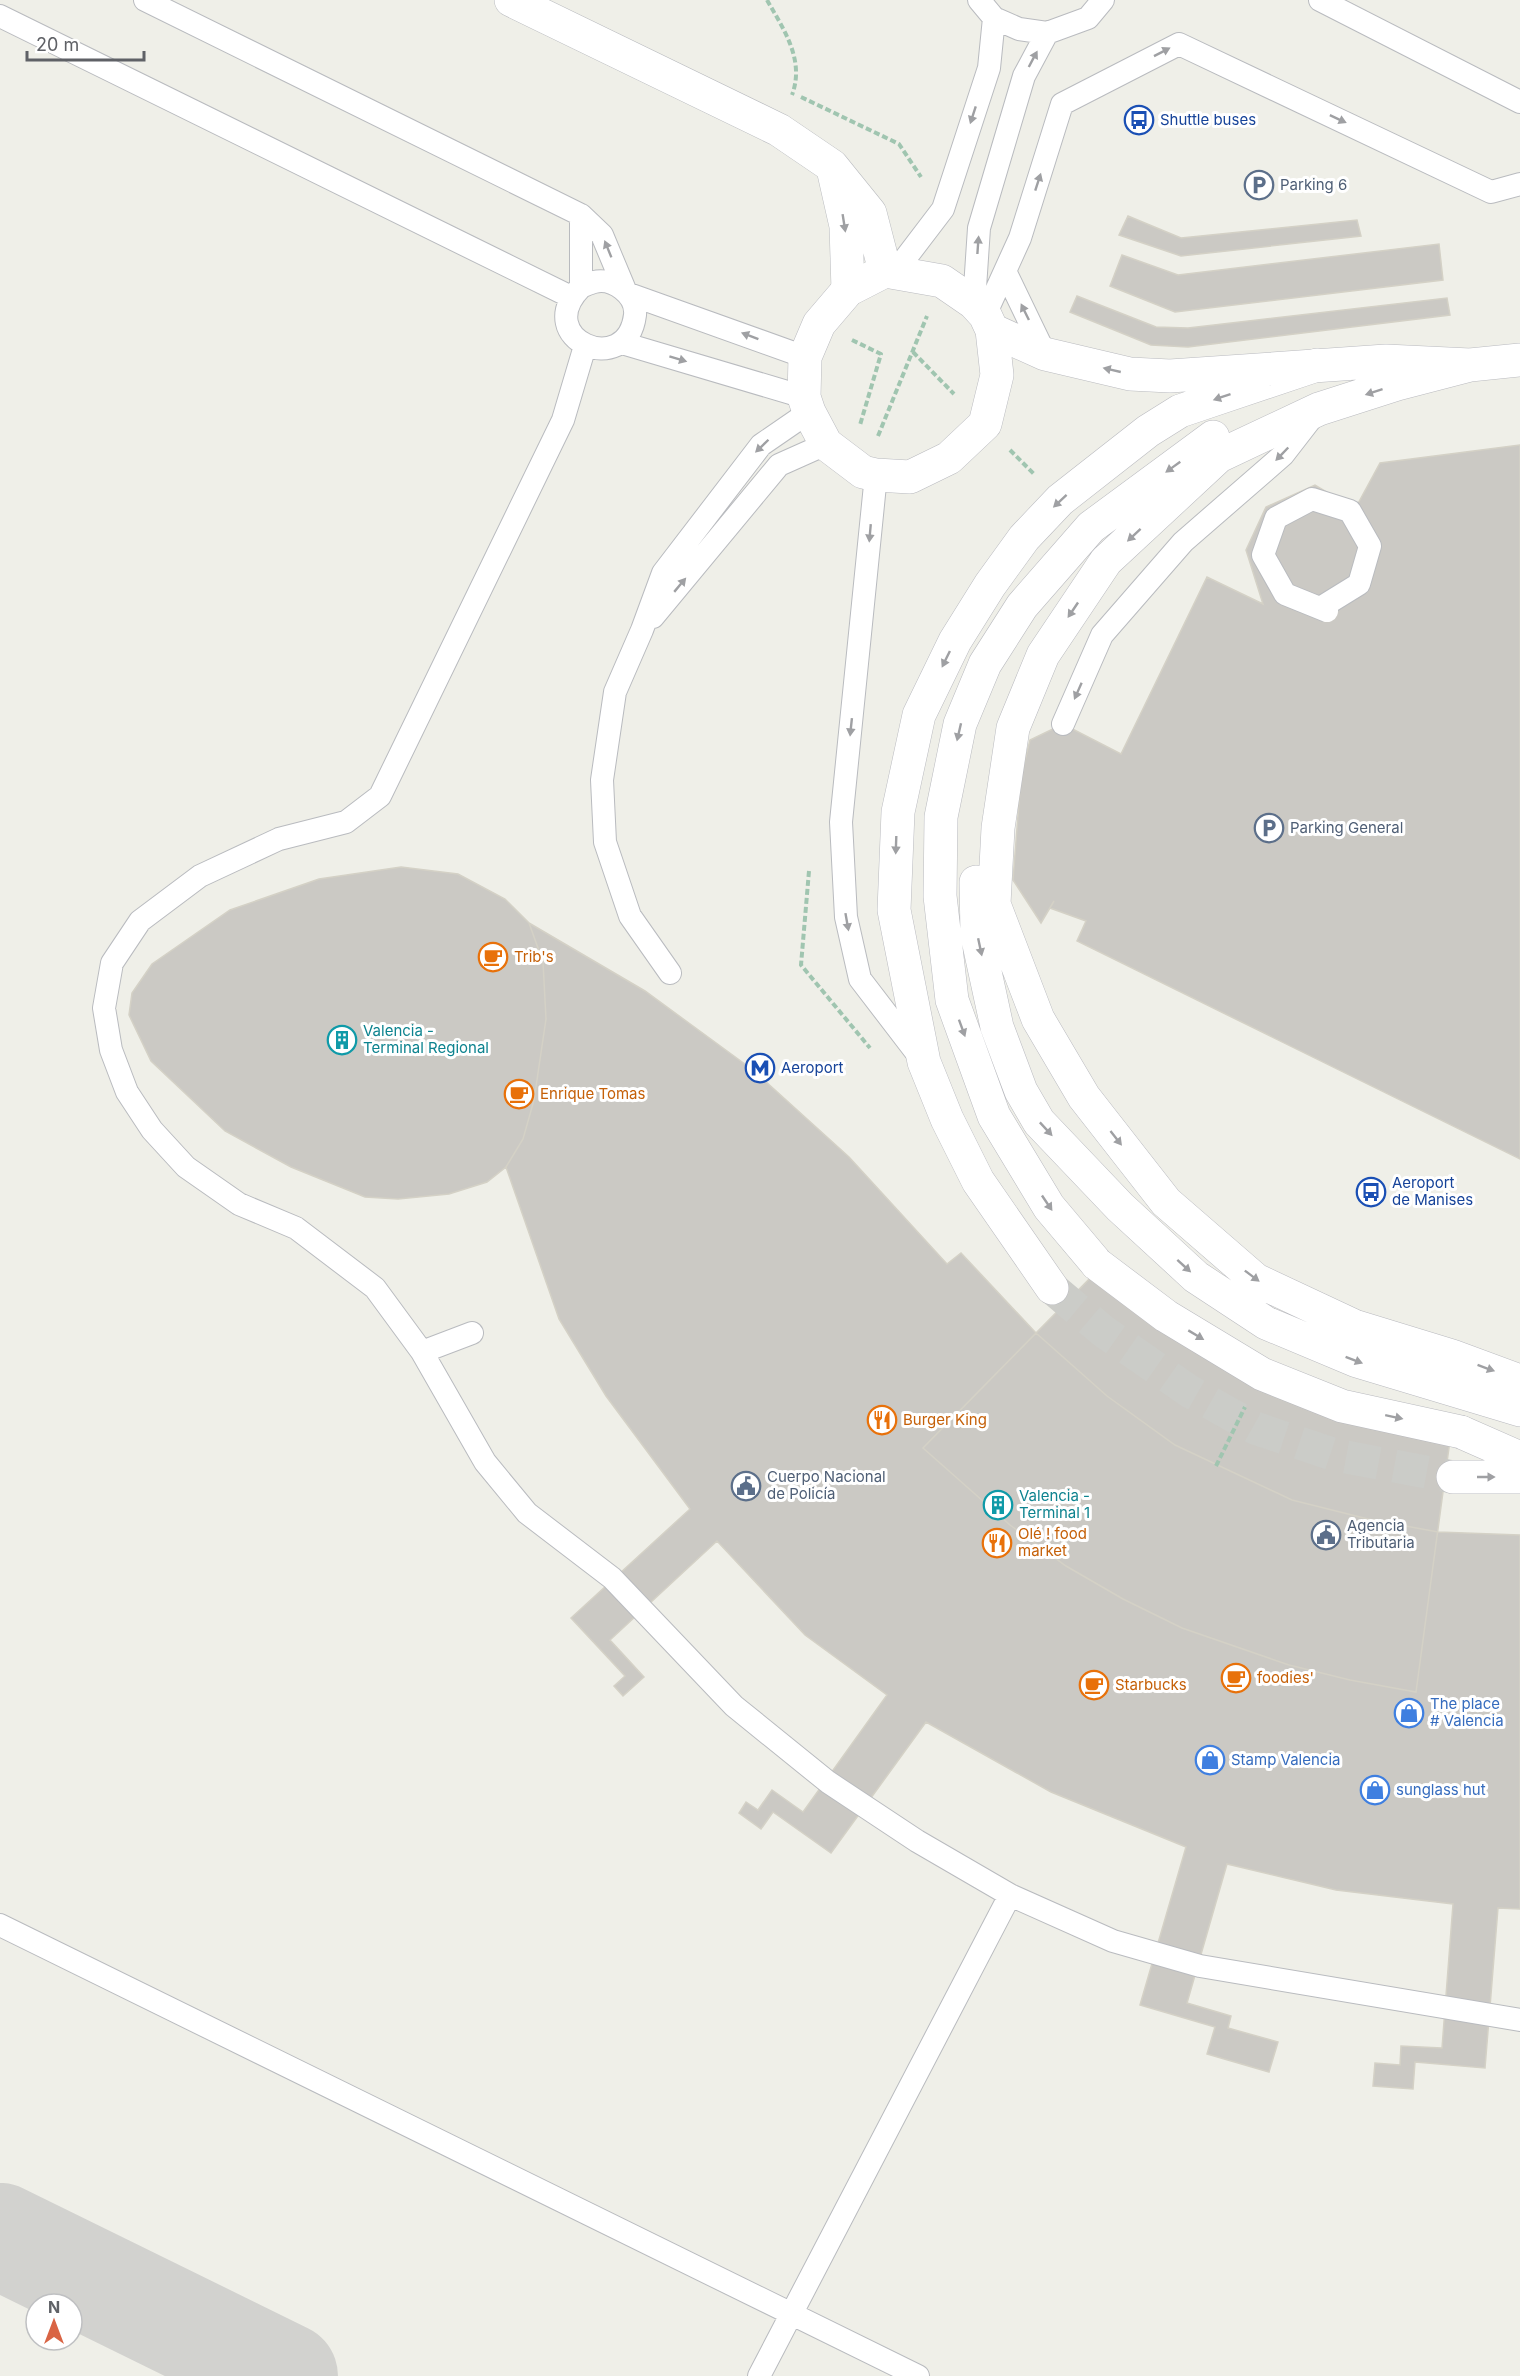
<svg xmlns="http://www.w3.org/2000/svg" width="1520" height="2376" font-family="Inter,sans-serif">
<rect width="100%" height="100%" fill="#efefe8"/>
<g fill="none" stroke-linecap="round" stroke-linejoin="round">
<path stroke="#d2d2cf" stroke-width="106" d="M0,2236L285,2376"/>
</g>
<path fill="#cbc9c4" stroke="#d4d1c6" stroke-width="1.5" d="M1128,216L1181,238L1357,220L1361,236L1181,256L1119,235Z
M1439,244L1443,280L1175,312L1110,286L1122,255L1178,275Z
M1077,296L1156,327L1188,328L1447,298L1450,315L1188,347L1151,345L1070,312Z
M1520,445V1159L1077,941L1086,921L1050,908L1054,901L1041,923L1013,880L1021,777L1030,740L1063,724L1121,754L1207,577L1263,604L1246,550L1266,507L1315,485L1355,509L1380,463Z
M401,867L458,874L505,899L529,923L543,962L546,1019L534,1100L523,1139L506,1167L487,1182L449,1194L398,1199L365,1197L291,1167L225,1131L151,1061L129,1015L132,993L152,964L230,910L319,879Z
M529,923L645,991L753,1070L849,1157L947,1264L961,1253L1036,1333L1107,1396L1175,1445L1292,1500L1368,1519L1438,1532L1520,1535V1909L1498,1908L1485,2068L1415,2062L1413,2089L1373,2086L1375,2063L1400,2065L1401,2046L1442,2048L1453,1904L1336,1890L1227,1864L1187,2003L1231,2016L1228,2028L1278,2042L1269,2072L1207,2054L1215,2027L1140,2005L1186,1847L1051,1792L926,1722L831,1853L773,1812L761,1829L739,1813L746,1802L758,1810L772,1790L803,1812L887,1695L805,1635L717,1541L610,1640L644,1677L623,1696L614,1686L625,1676L571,1618L690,1509L606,1396L559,1319L506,1167L523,1139L534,1100L546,1019L543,962Z
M1099,1269L1361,1422L1450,1440L1416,1692L1350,1680L1289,1665L1182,1628L1123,1599L1066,1566L1010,1525L923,1448Z"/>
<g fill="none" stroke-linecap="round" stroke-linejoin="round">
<path stroke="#cbccc8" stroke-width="33" stroke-dasharray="33 16" stroke-linecap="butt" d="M1052,1288L1103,1331L1189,1391L1255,1428L1335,1455L1453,1477"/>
<g stroke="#b9bbbf" stroke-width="24">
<path id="lane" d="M145,0L581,215L602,235L625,290
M979,0L994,18L1019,29L1047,33L1088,18L1103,0
M1320,0L1520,102
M0,16L571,297
M581,215V287C530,339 627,380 635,315C637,295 613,277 594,282C590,283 585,285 581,287
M1005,271L1045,354
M895,272L943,209L989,68L994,18
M629,294L805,357
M974,303L979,228L1024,76L1047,33
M985,315L1020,238L1062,104L1179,44L1491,192L1520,184
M622,343L804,397
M585,346L563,420L380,796L346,822L279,839L200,876L140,921L112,963L104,1008L111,1050L127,1092L152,1130L186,1167L239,1204L296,1228L375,1288L422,1352L485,1462L527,1513L612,1578L734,1706L828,1782L917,1841L1010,1895L1113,1941L1200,1966L1520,2020
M876,475L841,822L846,917L860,979L919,1056
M653,617L779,465L826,444
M1063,724L1102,635L1183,542L1283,455L1314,415
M670,973L630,916L605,842L602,780L615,692L642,630L663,573L761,445L809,412
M422,1352L472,1333
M0,1925L918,2376
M759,2376L1010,1895"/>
</g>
<g stroke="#b9bbbf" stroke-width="34">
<path id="street" d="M511,0L779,130L832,166L870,213L885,271
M834,173L846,226L848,290"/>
</g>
<g stroke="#b9babf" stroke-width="34">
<path id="secondary" d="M885,271L942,281L974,303L985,315L992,330L997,375L985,424L949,458L910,477L876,475L863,472L826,444L809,412L804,397L805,357L819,324L848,290Z
M992,330L1045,354L1130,374L1170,376L1386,361L1470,365L1520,360
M1470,365L1397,384L1319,409L1219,456L1106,561L1043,655L1013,728L998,828L994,904L1038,1019L1084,1097L1166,1202L1256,1280L1354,1326L1452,1356L1520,1381
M976,882L977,935L997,1027L1021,1091L1039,1122L1120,1207L1196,1277L1266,1323L1357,1361L1520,1410
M1097,1264L1049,1207L994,1116L952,1000L940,896L941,817L960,724L985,664L1022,606L1091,527L1213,437
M1052,1288L978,1181L947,1119L924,1062L894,910L898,812L919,715L955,641L990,585L1024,538L1060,500L1148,431L1180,411L1317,365
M1461,1432L1520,1458
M1453,1477H1520"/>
</g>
<path stroke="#a0c5b0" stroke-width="4" stroke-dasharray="6 3" stroke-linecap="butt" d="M767,0C784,30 805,60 792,95
M801,97L899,144L921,177
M852,340L881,354L860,425
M913,352L954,394
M878,436L927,316
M1010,450L1035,475
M809,871L801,965L870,1048"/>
<use href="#lane" stroke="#fff" stroke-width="22"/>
<use href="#street" stroke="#fff" stroke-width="33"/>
<use href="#secondary" stroke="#fff" stroke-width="33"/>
<g stroke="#b9bbbf" stroke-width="24" stroke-linecap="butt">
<path id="lane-bridge" d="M1325,605L1359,584L1370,546L1350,511L1312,499L1276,518L1263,555L1285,594L1327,611"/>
</g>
<g stroke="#b9babf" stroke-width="34" stroke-linecap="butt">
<path id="secondary-bridge" d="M1097,1264L1166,1316L1262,1374L1342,1406L1461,1432"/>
</g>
<path stroke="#a0c5b0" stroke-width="4" stroke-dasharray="6 3" stroke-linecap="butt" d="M1216,1466L1245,1407"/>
<use href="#lane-bridge" stroke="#fff" stroke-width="22"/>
<use href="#secondary-bridge" stroke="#fff" stroke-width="33"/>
</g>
<defs><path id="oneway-solid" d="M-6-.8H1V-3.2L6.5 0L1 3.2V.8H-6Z" transform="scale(1.5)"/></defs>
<g fill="#9fa0a3">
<use href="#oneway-solid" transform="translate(1162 52) rotate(-27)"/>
<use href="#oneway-solid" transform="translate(1033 59) rotate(-62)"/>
<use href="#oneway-solid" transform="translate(973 115) rotate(108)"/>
<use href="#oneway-solid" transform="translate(1338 119) rotate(25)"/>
<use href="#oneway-solid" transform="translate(1038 182) rotate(-72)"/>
<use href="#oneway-solid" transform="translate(844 223) rotate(81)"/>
<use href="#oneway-solid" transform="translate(978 245) rotate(-86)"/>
<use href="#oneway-solid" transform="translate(608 249) rotate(-112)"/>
<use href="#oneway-solid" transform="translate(1025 312) rotate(-116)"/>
<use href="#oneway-solid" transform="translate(750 336) rotate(-159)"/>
<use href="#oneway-solid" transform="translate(678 359) rotate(17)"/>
<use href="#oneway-solid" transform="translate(1112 370) rotate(-167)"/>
<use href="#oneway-solid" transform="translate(1374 392) rotate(162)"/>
<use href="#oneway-solid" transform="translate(1222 397) rotate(161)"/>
<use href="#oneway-solid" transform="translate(762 446) rotate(136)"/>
<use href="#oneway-solid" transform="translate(1282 454) rotate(134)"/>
<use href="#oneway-solid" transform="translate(1173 467) rotate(144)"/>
<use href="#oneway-solid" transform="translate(1060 501) rotate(137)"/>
<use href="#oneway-solid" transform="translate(870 533) rotate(95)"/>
<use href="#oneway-solid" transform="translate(1134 535) rotate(137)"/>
<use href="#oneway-solid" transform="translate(680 585) rotate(-50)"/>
<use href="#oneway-solid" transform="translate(1073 610) rotate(124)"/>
<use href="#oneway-solid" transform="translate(946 659) rotate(116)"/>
<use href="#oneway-solid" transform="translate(1078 691) rotate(114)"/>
<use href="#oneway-solid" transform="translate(851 727) rotate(96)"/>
<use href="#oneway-solid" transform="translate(959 732) rotate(103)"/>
<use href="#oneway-solid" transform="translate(896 845) rotate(92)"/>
<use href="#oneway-solid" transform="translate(847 922) rotate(80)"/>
<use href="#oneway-solid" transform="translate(980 947) rotate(78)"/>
<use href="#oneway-solid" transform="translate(962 1028) rotate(70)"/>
<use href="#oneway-solid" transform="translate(1046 1129) rotate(47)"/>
<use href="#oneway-solid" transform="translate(1116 1138) rotate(52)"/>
<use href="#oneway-solid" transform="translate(1047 1203) rotate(56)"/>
<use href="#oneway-solid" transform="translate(1184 1266) rotate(42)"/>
<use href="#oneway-solid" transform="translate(1252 1276) rotate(37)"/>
<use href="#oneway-solid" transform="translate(1196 1335) rotate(31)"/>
<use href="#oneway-solid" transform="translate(1354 1360) rotate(21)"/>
<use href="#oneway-solid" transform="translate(1486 1368) rotate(20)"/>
<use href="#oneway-solid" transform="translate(1394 1417) rotate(12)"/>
<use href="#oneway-solid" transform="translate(1486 1477)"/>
</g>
<defs>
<g id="bus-ring" transform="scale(1.5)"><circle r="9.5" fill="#fff" stroke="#1a4fb4" stroke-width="1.5"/><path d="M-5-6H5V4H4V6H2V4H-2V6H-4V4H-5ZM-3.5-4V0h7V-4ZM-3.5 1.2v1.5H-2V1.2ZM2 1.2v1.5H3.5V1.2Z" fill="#1a4fb4"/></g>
<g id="parking-ring" transform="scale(1.5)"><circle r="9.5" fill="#fff" stroke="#5c6f8a" stroke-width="1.5"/><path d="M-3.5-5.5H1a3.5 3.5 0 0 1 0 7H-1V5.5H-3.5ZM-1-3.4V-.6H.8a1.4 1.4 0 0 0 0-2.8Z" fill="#5c6f8a"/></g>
<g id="cafe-ring" transform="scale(1.5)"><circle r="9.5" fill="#fff" stroke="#e8710a" stroke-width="1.5"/><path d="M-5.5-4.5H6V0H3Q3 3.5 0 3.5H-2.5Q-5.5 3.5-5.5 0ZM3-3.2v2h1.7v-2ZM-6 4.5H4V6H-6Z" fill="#e8710a"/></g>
<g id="building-ring" transform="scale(1.5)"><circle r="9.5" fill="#fff" stroke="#0f9aa8" stroke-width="1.5"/><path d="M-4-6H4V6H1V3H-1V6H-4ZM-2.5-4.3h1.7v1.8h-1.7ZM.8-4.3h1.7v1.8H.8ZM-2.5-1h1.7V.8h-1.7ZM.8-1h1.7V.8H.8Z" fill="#0f9aa8"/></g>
<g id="metro-ring" transform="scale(1.5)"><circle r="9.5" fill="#fff" stroke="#1a4fb4" stroke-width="1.5"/><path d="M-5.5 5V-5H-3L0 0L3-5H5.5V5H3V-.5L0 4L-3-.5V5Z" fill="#1a4fb4"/></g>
<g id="restaurant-ring" transform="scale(1.5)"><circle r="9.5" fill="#fff" stroke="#e8710a" stroke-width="1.5"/><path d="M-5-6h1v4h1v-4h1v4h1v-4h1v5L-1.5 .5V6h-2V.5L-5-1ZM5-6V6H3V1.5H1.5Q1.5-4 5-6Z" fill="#e8710a"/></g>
<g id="civic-ring" transform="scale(1.5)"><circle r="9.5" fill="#fff" stroke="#5c6f8a" stroke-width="1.5"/><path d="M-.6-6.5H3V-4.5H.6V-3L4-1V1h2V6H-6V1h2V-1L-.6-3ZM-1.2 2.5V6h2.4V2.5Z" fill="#5c6f8a"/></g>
<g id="shop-ring" transform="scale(1.5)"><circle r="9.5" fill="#fff" stroke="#3f7fe0" stroke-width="1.5"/><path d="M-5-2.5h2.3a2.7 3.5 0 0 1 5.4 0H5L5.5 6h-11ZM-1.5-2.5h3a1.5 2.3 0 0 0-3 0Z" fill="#3f7fe0"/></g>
</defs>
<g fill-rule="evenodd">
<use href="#bus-ring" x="1139" y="120"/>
<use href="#parking-ring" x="1259" y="185"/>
<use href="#parking-ring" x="1269" y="828"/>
<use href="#cafe-ring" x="493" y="957"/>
<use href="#building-ring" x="342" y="1040"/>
<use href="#metro-ring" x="760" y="1068"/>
<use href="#cafe-ring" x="519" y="1094"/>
<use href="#bus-ring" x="1371" y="1192"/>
<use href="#restaurant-ring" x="882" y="1420"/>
<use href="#civic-ring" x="746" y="1486"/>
<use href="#building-ring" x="998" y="1505"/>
<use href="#civic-ring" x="1326" y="1535"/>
<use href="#restaurant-ring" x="997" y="1543"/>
<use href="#cafe-ring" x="1236" y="1678"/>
<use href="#cafe-ring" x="1094" y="1685"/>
<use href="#shop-ring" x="1409" y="1713"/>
<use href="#shop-ring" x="1210" y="1760"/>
<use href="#shop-ring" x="1375" y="1790"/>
</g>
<g text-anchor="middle" stroke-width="6" stroke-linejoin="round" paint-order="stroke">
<g font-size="15" fill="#164399" stroke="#fff" text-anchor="start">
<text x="1160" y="125">Shuttle buses</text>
<text x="781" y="1073">Aeroport</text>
<text x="1392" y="1188">Aeroport<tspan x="1392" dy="17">de Manises</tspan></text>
</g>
<g font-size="15" fill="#4e5e75" stroke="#fff" text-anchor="start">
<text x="1280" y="190">Parking 6</text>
<text x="1290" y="833">Parking General</text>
<text x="767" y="1482">Cuerpo Nacional<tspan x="767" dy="17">de Policía</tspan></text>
<text x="1347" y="1531">Agencia<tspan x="1347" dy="17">Tributaria</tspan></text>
</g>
<g font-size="15" fill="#c56008" stroke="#fff" text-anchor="start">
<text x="514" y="962">Trib's</text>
<text x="540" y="1099">Enrique Tomas</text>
<text x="903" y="1425">Burger King</text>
<text x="1018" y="1539">Olé ! food<tspan x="1018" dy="17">market</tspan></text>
<text x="1257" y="1683">foodies'</text>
<text x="1115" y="1690">Starbucks</text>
</g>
<g font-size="15" fill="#0d838f" stroke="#fff" text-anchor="start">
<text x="363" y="1036">Valencia -<tspan x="363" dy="17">Terminal Regional</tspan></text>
<text x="1019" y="1501">Valencia -<tspan x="1019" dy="17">Terminal 1</tspan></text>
</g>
<g font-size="15" fill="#366cbe" stroke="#fff" text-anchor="start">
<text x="1430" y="1709">The place<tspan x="1430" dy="17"># Valencia</tspan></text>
<text x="1231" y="1765">Stamp Valencia</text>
<text x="1396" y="1795">sunglass hut</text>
</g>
</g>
<g transform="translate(54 2322)"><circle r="28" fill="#ffffff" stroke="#bfc0c2" stroke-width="1.5"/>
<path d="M0-4.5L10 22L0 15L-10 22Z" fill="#d96444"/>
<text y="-9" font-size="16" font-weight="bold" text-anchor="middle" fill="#5f6166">N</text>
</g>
<path d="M27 51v9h117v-9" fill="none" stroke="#5f6166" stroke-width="3"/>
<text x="36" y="51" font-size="18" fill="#5f6166" stroke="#ffffff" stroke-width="4.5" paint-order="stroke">20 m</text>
</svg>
